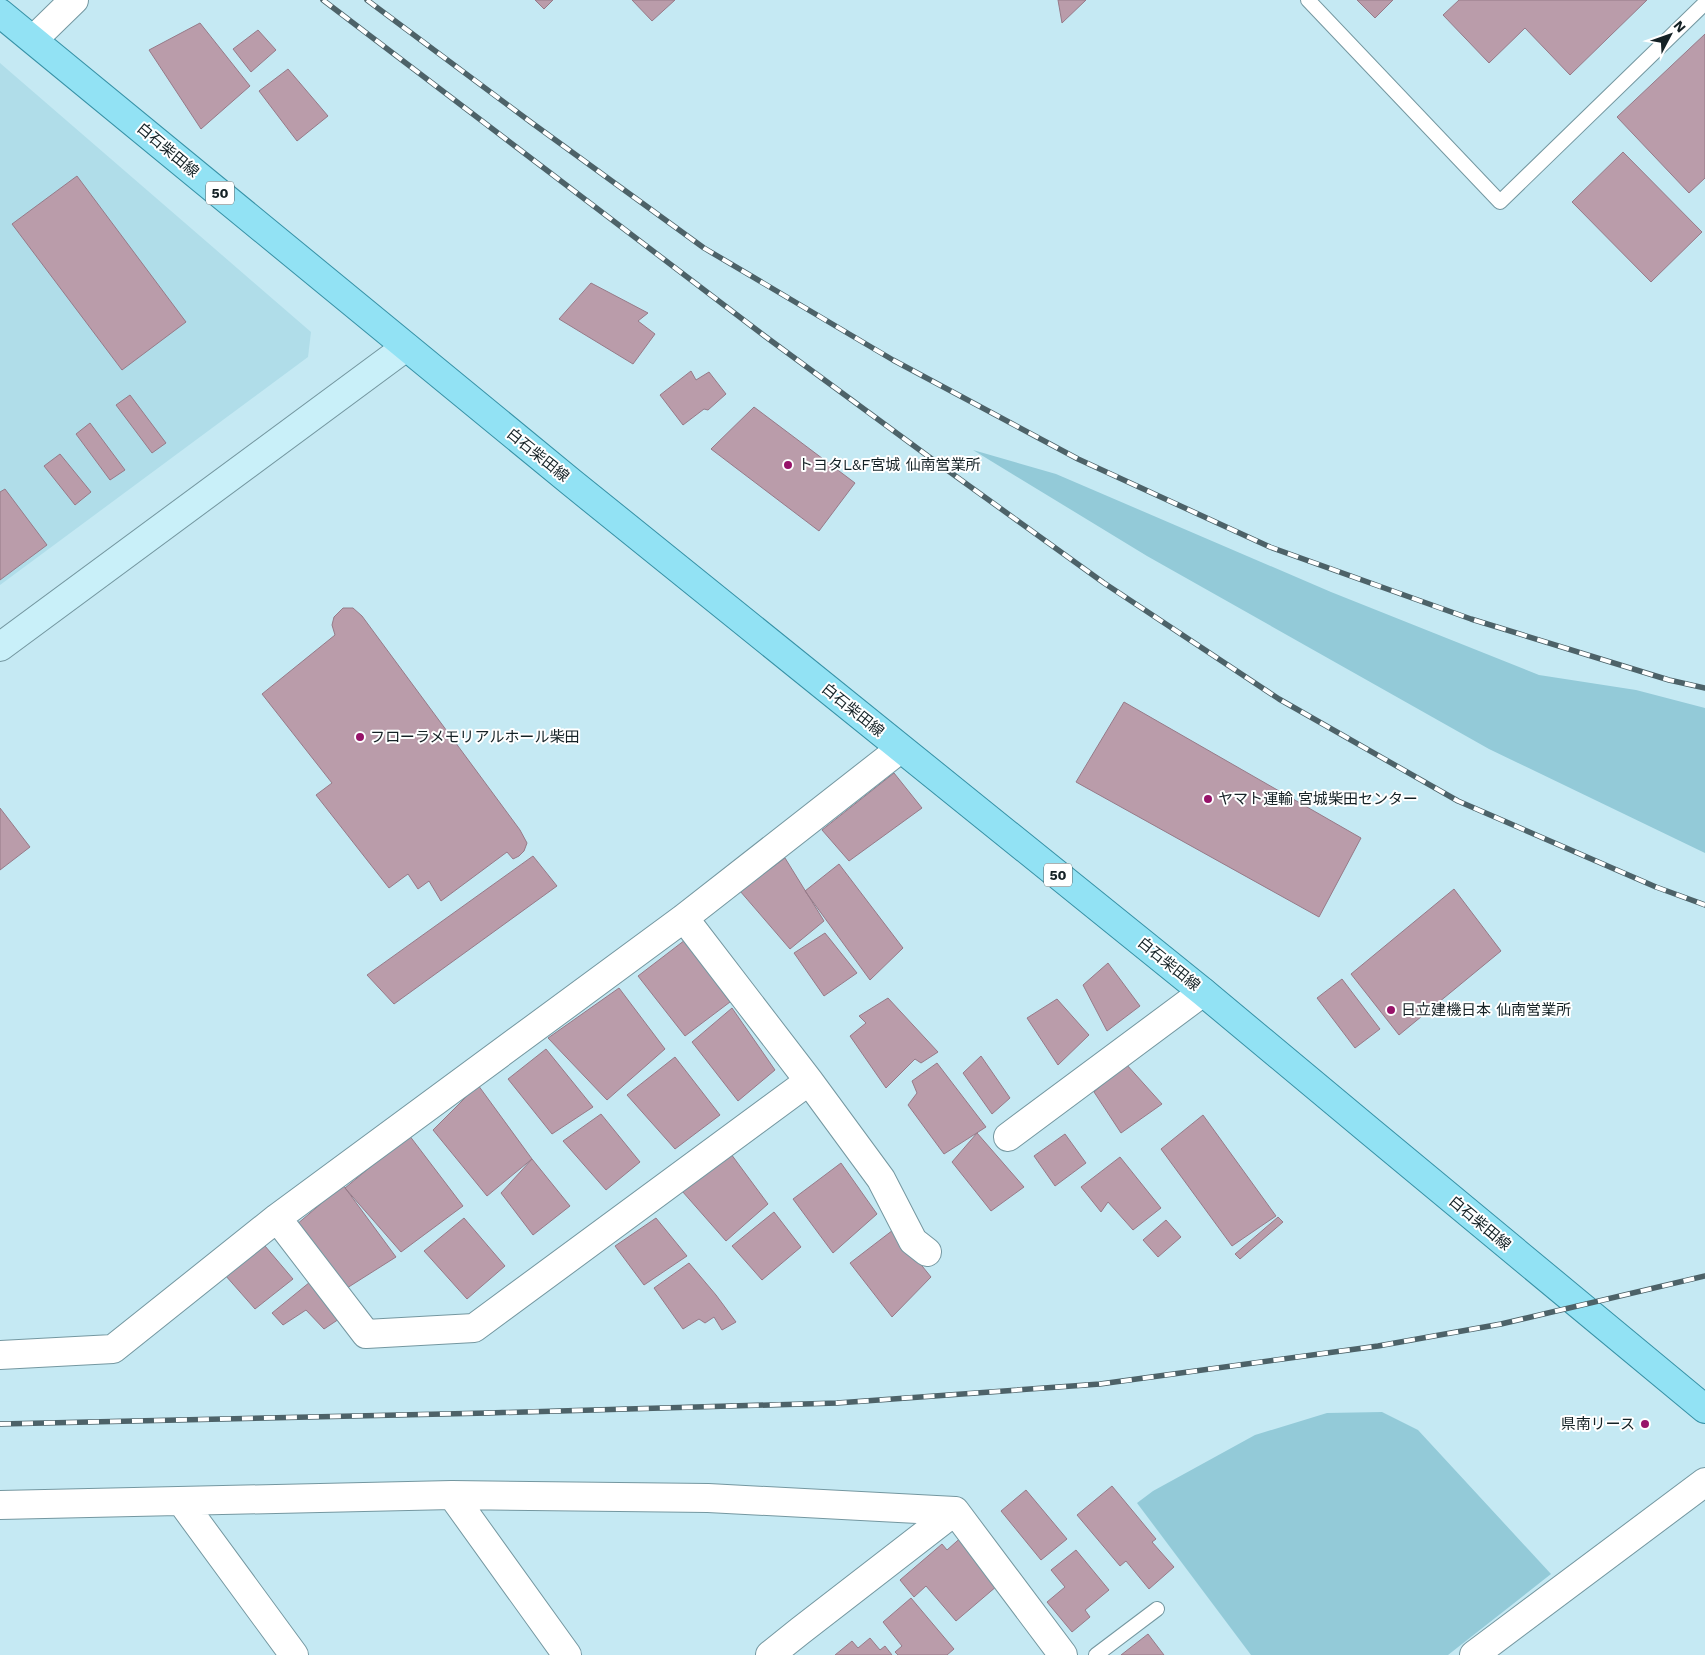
<svg xmlns="http://www.w3.org/2000/svg" width="1705" height="1655" font-family="'Work Sans','Noto Sans JP',sans-serif">
<rect width="100%" height="100%" fill="#c5e9f3"/>
<path fill="#b0dde9" d="M0,63L311,332L308,357L0,585Z"/>
<path fill="#93cad8" d="M973,450L1056,474L1331,592L1539,675L1636,690L1705,708V853L1489,749L1147,556Z
M1382,1412L1418,1430L1551,1574L1448,1655H1251L1137,1503L1153,1491L1255,1435L1327,1413Z"/>
<path fill="#ba9caa" stroke="#967a88" d="M535,0H553L544,9Z
M632,0H675L652,21Z
M1058,0H1086L1062,23Z
M1357,0H1393L1375,18Z
M1459,0H1647L1570,75L1525,28L1489,63L1443,15Z
M200,23L250,86L201,129L149,50Z
M258,30L276,50L251,72L233,49Z
M1705,34V178L1689,193L1617,117Z
M288,69L328,116L297,141L259,91Z
M1623,152L1702,232L1651,282L1572,202Z
M77,176L186,322L122,370L12,224Z
M591,283L648,313L638,321L655,334L633,364L559,319Z
M691,371L696,380L709,372L726,394L708,410L704,409L683,425L660,395Z
M130,395L166,443L152,453L116,405Z
M754,407L855,483L819,531L711,449Z
M90,423L125,470L110,480L76,434Z
M60,454L91,492L75,505L44,466Z
M5,489L47,545L0,580V492Z
M343,608H353L362,616L520,830L527,843L524,851L519,856L513,859L507,852L441,901L429,881L418,889L408,874L389,888L316,795L332,783L262,694L335,635L332,625L334,617Z
M1124,702L1361,838L1319,917L1076,782Z
M894,773L922,808L849,861L822,830Z
M0,808L30,847L0,870Z
M533,856L557,886L394,1004L367,975Z
M785,858L824,921L790,949L740,891Z
M839,864L903,948L870,980L805,891Z
M1454,889L1501,951L1399,1035L1351,974Z
M825,933L857,973L824,996L794,953Z
M685,940L730,1002L685,1036L638,976Z
M1108,963L1140,1006L1107,1031L1083,985Z
M1342,979L1380,1029L1355,1048L1317,998Z
M619,988L665,1049L607,1100L548,1038Z
M888,998L938,1052L921,1063L915,1059L886,1088L850,1036L866,1023L859,1016Z
M1057,999L1089,1035L1058,1065L1027,1018Z
M732,1008L775,1070L738,1101L692,1042Z
M546,1049L593,1107L552,1134L508,1079Z
M981,1056L1010,1098L992,1114L963,1073Z
M675,1057L720,1115L675,1149L627,1095Z
M937,1063L986,1127L944,1154L908,1105L917,1093L912,1081Z
M1126,1064L1162,1104L1121,1133L1094,1092Z
M478,1085L532,1159L487,1196L433,1130Z
M601,1114L640,1162L606,1190L563,1141Z
M1203,1115L1276,1216L1232,1246L1161,1149Z
M977,1133L1024,1187L991,1211L952,1162Z
M1065,1134L1086,1163L1055,1186L1034,1156Z
M409,1135L463,1206L401,1252L345,1188Z
M731,1154L768,1204L726,1241L682,1191Z
M1120,1157L1161,1208L1133,1230L1108,1202L1101,1212L1081,1187Z
M532,1159L570,1206L533,1235L501,1193Z
M841,1163L877,1214L833,1253L793,1199Z
M343,1185L396,1257L347,1288L296,1225Z
M774,1212L801,1247L762,1280L732,1246Z
M1278,1217L1283,1222L1240,1259L1235,1254Z
M464,1218L505,1266L467,1299L424,1251Z
M656,1218L687,1256L644,1285L615,1246Z
M1166,1220L1181,1237L1158,1257L1143,1240Z
M893,1230L931,1277L892,1317L850,1263Z
M265,1246L293,1279L255,1309L225,1275Z
M689,1263L716,1295L736,1322L722,1330L714,1317L705,1323L699,1319L683,1329L654,1288Z
M310,1282L339,1319L324,1329L306,1310L283,1325L272,1313Z
M1112,1486L1156,1539L1152,1542L1174,1567L1149,1589L1126,1561L1120,1566L1077,1515Z
M1026,1490L1067,1539L1041,1560L1001,1511Z
M965,1534L1004,1580L956,1621L926,1586L914,1597L900,1580L942,1544L947,1550Z
M1076,1550L1109,1590L1085,1610L1090,1617L1072,1632L1047,1602L1065,1587L1051,1570Z
M911,1598L954,1649L947,1655H898L895,1652L902,1646L883,1622Z
M1148,1634L1164,1655H1121Z
M870,1638L880,1650L885,1646L892,1655H835L852,1641L858,1648Z"/>
<g fill="none" stroke-linecap="round" stroke-linejoin="round">
<g stroke="#7497a0" stroke-width="16">
<path id="lane" d="M1308,0L1500,202L1705,3
M1096,1655L1157,1609"/>
</g>
<g stroke="#7497a0" stroke-width="30">
<path id="street" d="M34,39L74,0
M684,918L809,1081L881,1179L913,1241L927,1252
M1008,1137L1203,992
M277,1218L366,1334L474,1328L809,1081
M0,1355L113,1349L277,1218L684,918L900,749
M452,1495L567,1655
M181,1501L294,1655
M0,1505L452,1495L708,1498L955,1511L1063,1655
M770,1655L800,1631L955,1511
M1474,1655L1705,1482"/>
</g>
<g stroke="#7497a0" stroke-width="30">
<path id="secondary" d="M0,647L406,347"/>
</g>
<g stroke="#3791a6" stroke-width="30">
<path id="primary" d="M0,13L571,482L1203,992L1371,1132L1705,1409"/>
</g>
<use href="#lane" stroke="#fff" stroke-width="14"/>
<use href="#street" stroke="#fff" stroke-width="28"/>
<use href="#secondary" stroke="#c9f0f9" stroke-width="28"/>
<use href="#primary" stroke="#92e2f4" stroke-width="28"/>
<g stroke="#4d6268" stroke-width="5.5">
<path id="rail" d="M323,0L766,337L936,462L1104,583L1279,699L1458,801L1656,887L1705,905
M367,0L532,123L704,248L893,360L1078,459L1270,547L1471,619L1669,680L1705,688
M0,1424L488,1413L837,1403L1100,1384L1378,1346L1501,1324L1705,1276"/>
</g>
<use href="#rail" stroke="#fff" stroke-width="4" stroke-dasharray="11" stroke-linecap="butt"/>
</g>
<g fill="#971369" stroke="#fff" stroke-width="2">
<circle cx="788" cy="465" r="5"/>
<circle cx="360" cy="737" r="5"/>
<circle cx="1208" cy="799" r="5"/>
<circle cx="1391" cy="1010" r="5"/>
<circle cx="1645" cy="1424" r="5"/>
</g>
<g text-anchor="middle" stroke-width="4" stroke-linejoin="round" paint-order="stroke">
<g fill="#fff" stroke="#5a6466" stroke-width="1">
<rect x="206" y="181.5" width="28" height="23" rx="4"/>
<rect x="1044" y="863.5" width="28" height="23" rx="4"/>
</g>
<g font-size="14" font-weight="bold" fill="#142125">
<text x="220" y="198">50</text>
<text x="1058" y="880">50</text>
</g>
<g font-size="15" fill="#142125" stroke="#fff">
<text transform="translate(168 150) rotate(40)" y="5">白石柴田線</text>
<text transform="translate(538 455) rotate(39)" y="5">白石柴田線</text>
<text transform="translate(853 710) rotate(39)" y="5">白石柴田線</text>
<text transform="translate(1169 964) rotate(39)" y="5">白石柴田線</text>
<text transform="translate(1480 1223) rotate(40)" y="5">白石柴田線</text>
</g>
<g font-size="15" fill="#142125" stroke="#fff" text-anchor="start">
<text x="798" y="470">トヨタL&amp;F宮城 仙南営業所</text>
<text x="370" y="742">フローラメモリアルホール柴田</text>
<text x="1218" y="804">ヤマト運輸 宮城柴田センター</text>
<text x="1401" y="1015">日立建機日本 仙南営業所</text>
<text x="1635" y="1429" text-anchor="end">県南リース</text>
</g>
</g>
<g transform="translate(1670 35) rotate(49)" stroke="#ffffff" stroke-width="4" paint-order="stroke">
<path d="M0-4L9 19L0 12L-9 19Z" fill="#142125"/>
<text y="-8" font-size="14" font-weight="bold" text-anchor="middle" fill="#142125">N</text>
</g>
</svg>
